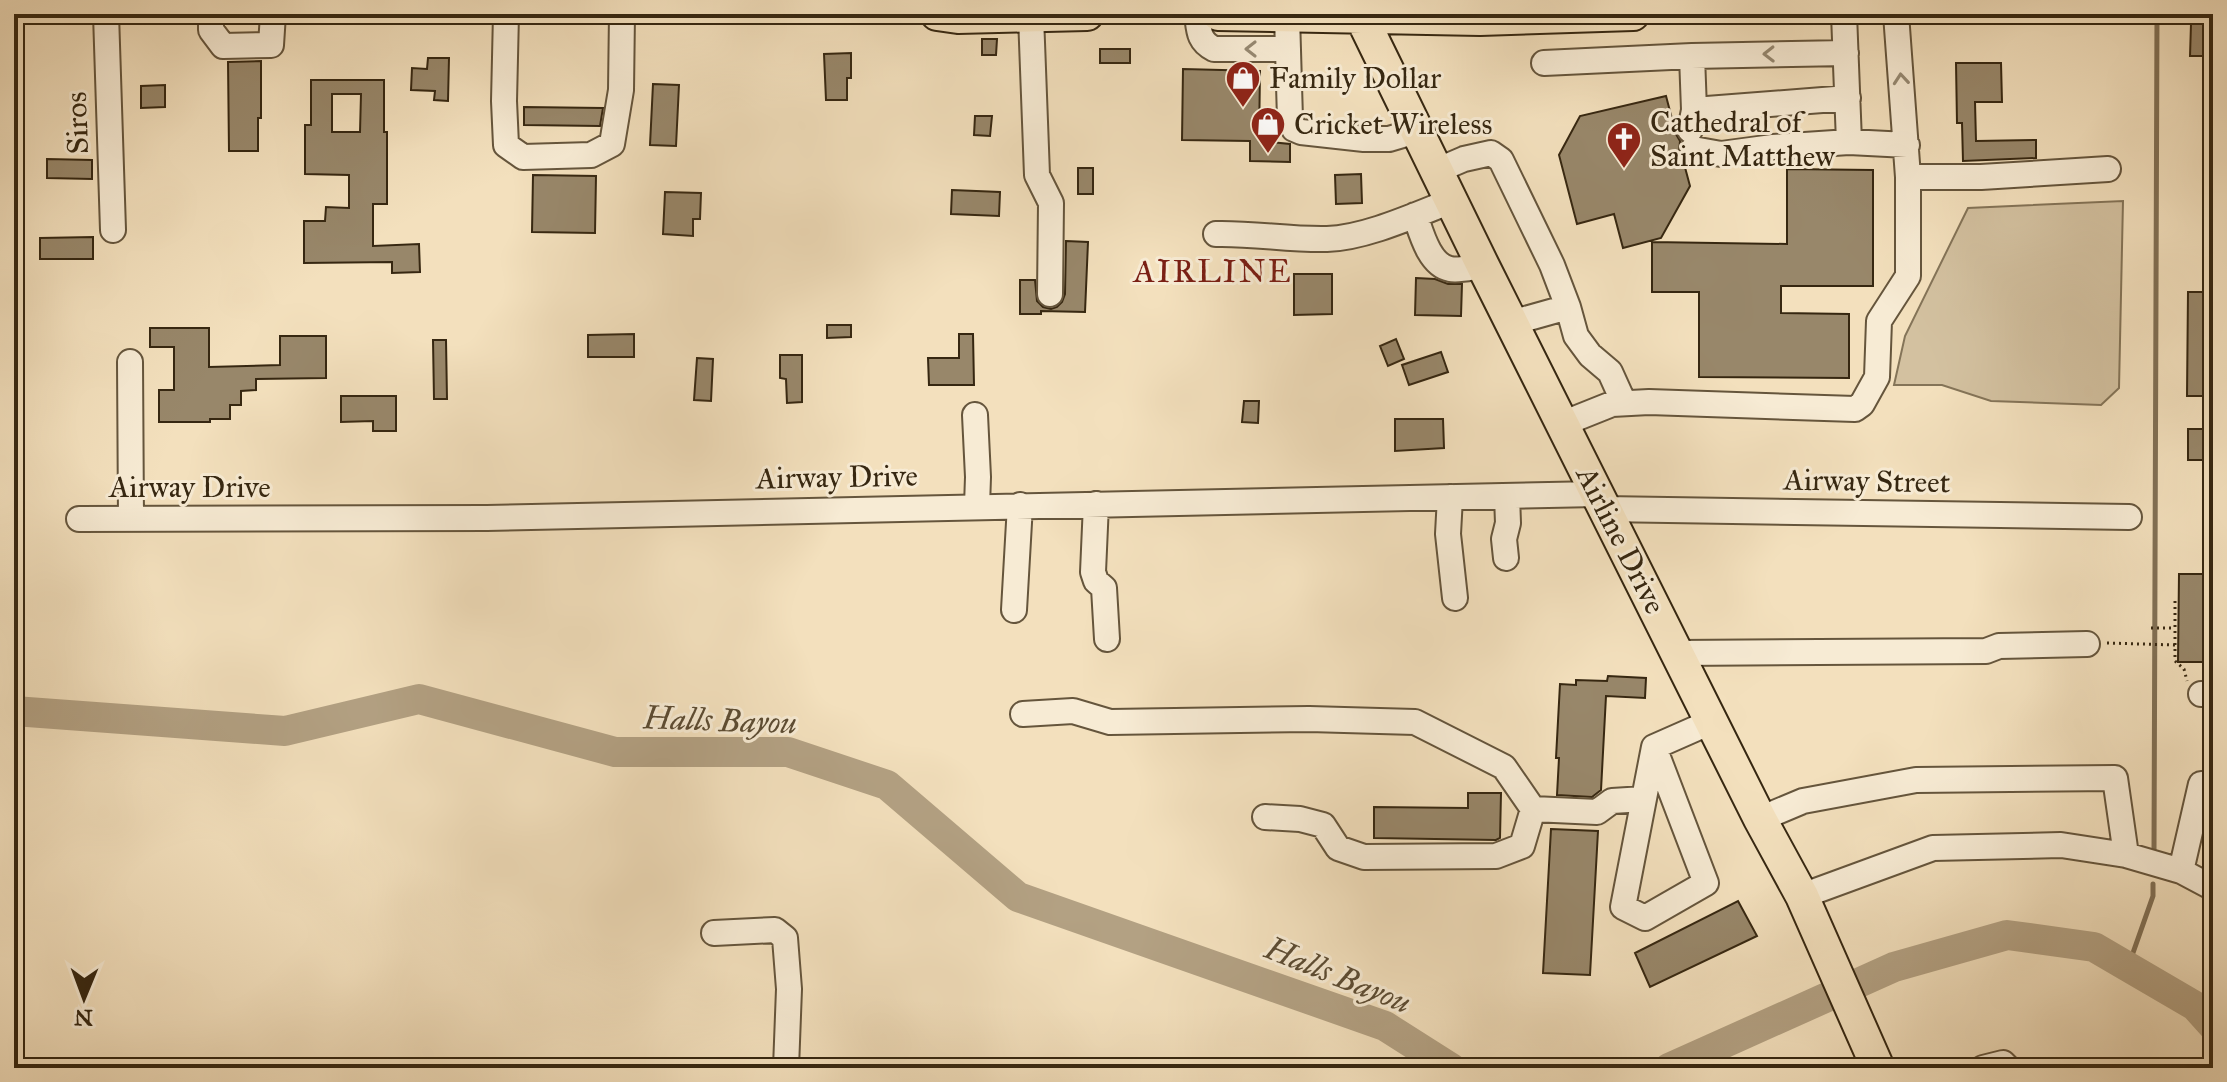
<svg xmlns="http://www.w3.org/2000/svg" width="2227" height="1082" font-family="'IM FELL Great Primer',serif">
<rect width="100%" height="100%" fill="#f3e0bd"/>
<filter id="stains"><feTurbulence type="fractalNoise" baseFrequency=".0025" numOctaves="4"/><feColorMatrix values="0 0 0 0 .2 0 0 0 0 .09 0 0 0 0 .02 0 0 0 .5 -.17"/></filter>
<radialGradient id="worn" r=".72"><stop offset=".6" stop-color="#630" stop-opacity="0"/><stop offset="1" stop-color="#630" stop-opacity=".3"/></radialGradient>
<path fill="#d3c1a0" stroke="#847458" stroke-width="2" d="M2123,201L2119,388L2101,405L1991,401L1942,385H1894L1905,336L1968,208Z"/>
<g fill="none" stroke-linecap="round" stroke-linejoin="round">
<path stroke="#817055" stroke-width="5" d="M2154,850L2157,14
M2128,967L2153,896V884"/>
<path stroke="#b3a183" stroke-width="30" d="M14,711L285,731L419,699L615,752H788L887,785L1018,897L1385,1026L1451,1068
M1669,1068L1894,967L2007,935L2094,947L2195,1006L2213,1026"/>
</g>
<path fill="#98876a" stroke="#362711" stroke-width="2" fill-rule="evenodd" d="M2191,24H2208V42H2213V56H2190Z
M982,39H997L996,55H982Z
M1100,49H1130V63H1100Z
M851,53V78H847V100H826L824,54Z
M428,58H449L448,101L434,100L435,91L411,90L412,68L427,69Z
M261,61V118H258V151H229L228,62Z
M1956,63H2001L2002,102H1975L1976,141L2036,140V158L1963,161L1962,123H1957Z
M1183,69L1260,71L1259,141L1290,144V162L1250,161V141L1182,140Z
M311,80H384V132H387V204H373V246L419,244L420,272L392,273V262L304,263V221H325L326,207L349,208V175L305,174V125H311ZM332,94H361L360,132H332Z
M653,84L679,85L676,146L650,145Z
M165,85V107L141,108V86Z
M1666,96L1676,134L1680,141L1679,153L1683,160L1690,186L1661,238L1623,248L1614,214L1577,224L1559,155L1580,116Z
M524,107L603,108L600,126L524,125Z
M975,116H992L990,136L974,135Z
M47,159L92,160V179L47,178Z
M1078,168H1093V194H1078Z
M1787,169L1873,170V286H1781V313L1849,314V378L1699,377V292H1652V242L1787,244Z
M1361,174L1362,203L1336,204L1335,175Z
M533,175L596,176L595,233L532,232Z
M952,190L1000,192L999,216L951,214Z
M665,192L701,193L700,219H693V236L663,234Z
M93,237V259H40V238Z
M1066,241L1088,242L1085,312L1041,311V314H1020V280H1035L1037,301L1043,307L1051,309L1057,307L1062,302L1065,294Z
M1294,274H1332V314L1294,315Z
M1416,278L1435,279L1448,284H1462L1461,316L1415,315Z
M2188,292H2213V396H2187Z
M827,325H851V337L827,338Z
M150,328H209V367L280,365V336H326V378L256,379V390L241,391V405H230V419H210V422H159V390H174V347H150Z
M634,334V357H588V335Z
M959,334H973L974,385H929L928,358H959Z
M1396,339L1404,359L1388,366L1380,346Z
M433,340H446L447,399H434Z
M1441,352L1448,372L1409,385L1402,365Z
M780,355H802V402L787,403L786,379L780,378Z
M697,358L713,359L711,401L694,400Z
M341,396H396V431H373V421L341,422Z
M1244,401H1259L1258,423L1242,422Z
M1395,419H1443L1444,448L1395,451Z
M2188,429H2208V460H2188Z
M2179,574H2213V604H2205V633H2213V662H2178Z
M1608,676L1646,678L1645,698L1606,696L1601,790L1592,797L1557,795L1559,758H1556L1560,684L1576,685V680L1607,681Z
M1468,793H1501L1500,838L1496,840L1374,838V807L1468,808Z
M1551,829L1598,831L1590,975L1543,973Z
M1738,901L1757,936L1650,987L1635,953Z"/>
<g fill="none" stroke-linecap="round" stroke-linejoin="round">
<g stroke="#65553c" stroke-width="28">
<path id="minor" d="M106,14L113,230
M211,14V30L223,46L271,45L273,14
M506,14L504,101L506,145L523,157L591,155L612,144L621,90L622,14
M1197,14C1199,30 1198,41 1214,49H1288
M1844,14L1849,142
M1031,16L1037,175L1051,203L1050,294
M1287,16L1290,119L1294,129L1301,132L1364,139H1389L1416,131
M1544,63L1692,56L1846,53
M1694,110L1848,98
M1690,130L1694,110L1692,56
M1693,149L1721,154L1773,147L1849,142L1907,145
M1436,171L1464,159L1491,153L1501,160L1552,265L1568,307L1576,336L1590,355L1610,372L1624,403
M1908,177H1981L2108,169
M1415,215C1421,232 1429,265 1450,269C1459,271 1473,267 1483,266
M1216,234C1253,233 1290,240 1327,239C1365,238 1415,215 1451,201
M1511,323L1568,307
M130,362L131,518
M975,415L978,477L977,506
M1562,424L1612,404L1649,402L1855,409L1862,404L1877,377L1879,321L1908,276V177L1896,14
M1450,497L1448,534L1455,598
M1096,504L1093,572L1096,581L1104,588L1107,639
M1604,509L2129,517
M79,519L487,518L1597,494
M1506,558L1504,539L1508,523L1507,496
M1014,610L1020,505
M1678,653L1986,651L1999,646L2087,644
M2201,694H2213
M1023,714L1073,711L1110,722L1309,719L1415,722L1504,767L1533,809
M1654,747L1623,907L1645,918L1706,883L1654,747L1713,721
M1265,817L1300,819L1323,825L1338,848L1364,857L1496,856L1522,846L1533,809L1597,812L1612,801L1644,799
M1760,819L1803,801L1916,780L2115,778L2126,855
M2181,871L2201,784H2213
M1802,896L1933,848L2061,845L2126,855L2181,871L2213,888
M714,933L775,930L785,938L789,989L786,1068
M1983,1068L2003,1063L2008,1068"/>
</g>
<g stroke="#362711" stroke-width="36">
<path id="major" d="M937,14L958,17L1087,14
M1218,14L1480,19L1633,14
M1360,14L1483,266L1760,819L1802,896L1878,1068"/>
</g>
<path stroke="#362711" stroke-width="3" stroke-dasharray="2 4" stroke-linecap="butt" d="M2175,601V661L2184,669L2187,681
M2151,628H2175
M2107,643L2175,645"/>
<use href="#minor" stroke="#f7ebd4" stroke-width="24"/>
<use href="#major" stroke="#f3e0bd" stroke-width="32"/>
</g>
<defs><path id="oneway-chevron" d="M-2-3.5L2.5 0L-2 3.5" fill="none" stroke-width="1.6" stroke-linecap="round" stroke-linejoin="round" transform="scale(2)"/></defs>
<g stroke="#968972">
<use href="#oneway-chevron" transform="translate(1251 49) rotate(180)"/>
<use href="#oneway-chevron" transform="translate(1769 54) rotate(179)"/>
<use href="#oneway-chevron" transform="translate(1901 79) rotate(-95)"/>
</g>
<defs>
<g id="shop-pin" transform="scale(1.8)"><path d="M0 17L-7.5 6A9.5 9.5 0 1 1 7.5 6Z" fill="#8f2418" stroke="#f7ebd4"/><path d="M-5-2.5h2.3a2.7 3.5 0 0 1 5.4 0H5L5.5 6h-11ZM-1.5-2.5h3a1.5 2.3 0 0 0-3 0Z" fill="#fff"/></g>
<g id="church-pin" transform="scale(1.8)"><path d="M0 17L-7.5 6A9.5 9.5 0 1 1 7.5 6Z" fill="#8f2418" stroke="#f7ebd4"/><path d="M-1.2-6h2.4v3.5h3.3v2.4h-3.3V6h-2.4V-.1h-3.3v-2.4h3.3Z" fill="#fff"/></g>
</defs>
<g fill-rule="evenodd">
<use href="#shop-pin" x="1243" y="78"/>
<use href="#shop-pin" x="1268" y="124"/>
<use href="#church-pin" x="1624" y="139"/>
</g>
<g text-anchor="middle" stroke-width="6" stroke-linejoin="round" paint-order="stroke">
<g font-size="30" fill="#362711" stroke="#f7ebd4" text-anchor="start">
<text x="1269" y="88">Family Dollar</text>
<text x="1650" y="132">Cathedral of<tspan x="1650" dy="34">Saint Matthew</tspan></text>
<text x="1294" y="134">Cricket Wireless</text>
</g>
<g font-size="30" fill="#362711" stroke="#f7ebd4">
<text transform="translate(77 123) rotate(-92)" y="10">Siros</text>
<text transform="translate(837 477) rotate(-1)" y="10">Airway Drive</text>
<text transform="translate(1867 481) rotate(1)" y="10">Airway Street</text>
<text x="190" y="497">Airway Drive</text>
<text transform="translate(1621 540) rotate(63)" y="10">Airline Drive</text>
</g>
<g font-size="32" letter-spacing="2" fill="#7a1f14" stroke="#f7ebd4">
<text x="1213" y="282">AIRLINE</text>
</g>
<g font-size="32" font-style="italic" fill="#5c4c33" stroke="#f7ebd4">
<text transform="translate(720 720) rotate(2)" y="11">Halls Bayou</text>
<text transform="translate(1338 975) rotate(22)" y="11">Halls Bayou</text>
</g>
</g>
<rect width="2227" height="1082" fill="none" stroke="#f3e0bd" stroke-width="48"/>
<rect x="16" y="16" width="2195" height="1050" fill="none" stroke="#362711" stroke-width="4"/>
<rect x="24" y="24" width="2179" height="1034" fill="none" stroke="#362711" stroke-width="2"/>
<g transform="translate(84 998) rotate(181)" stroke="#f7ebd4" stroke-width="6" paint-order="stroke">
<path d="M0-6L14 30L0 20L-14 30Z" fill="#362711"/>
<text y="-12" font-size="22" font-weight="bold" text-anchor="middle" fill="#362711">N</text>
</g>
<rect width="100%" height="100%" filter="url(#stains)"/>
<rect width="100%" height="100%" fill="url(#worn)"/>
</svg>
